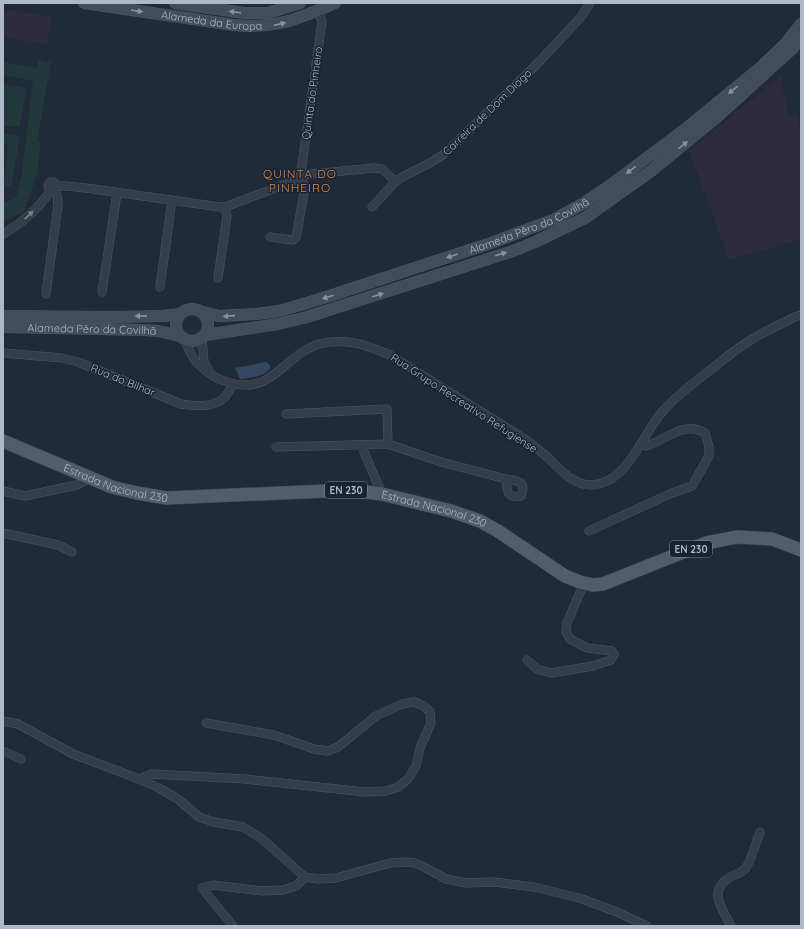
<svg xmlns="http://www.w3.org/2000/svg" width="804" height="929" font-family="Quicksand,sans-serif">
<rect width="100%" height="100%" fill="#202b39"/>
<path fill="#2e2c3a" d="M3,9L52,17L47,44L3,37Z
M784,73L782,78V86L789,115L796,113L801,130V239L729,260L689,151Z"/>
<path fill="#22383a" d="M39,60L51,63L37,142L41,143L37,174L24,212L3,221V203L16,198L22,173L33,81L3,75V62L37,68Z
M3,84L25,88L26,90L20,126L19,127L3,125Z
M3,133L20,136L12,184L9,186H6L4,182L8,145L3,143Z"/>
<path fill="#334761" d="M266,362L271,366C266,378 251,377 240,379L235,368Z"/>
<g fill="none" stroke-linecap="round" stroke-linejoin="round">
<g stroke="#4f5864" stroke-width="9">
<path id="minor" d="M301,175L374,168L382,169L396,182
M48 186a4 4 0 1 1 8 0a4 4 0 1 1-8 0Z
M56,186H66L86,188L220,207H225L299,179L301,173L322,21L318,11
M372,207L394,183L402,177L430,163L444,154L456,143L538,63L581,17L590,3
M3,234C22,223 39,208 51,190
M270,237L293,240L296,238L305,187L303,182L300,178
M218,278L227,216L225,207
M160,287L172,200
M102,292L117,193
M46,294L58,205L57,195L54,189
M202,338L204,362L209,371
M184,339C188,347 191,357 197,363C215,382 246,393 269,378C286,367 299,350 319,344C346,337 366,345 390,355L523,438C532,444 540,451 547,457C560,469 573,486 593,485C627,483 643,434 662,412C673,399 687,388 700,378C718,364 735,349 754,338C767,330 781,324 795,317L801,315
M3,353L62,358L78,362L181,404C195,406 213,408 224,398C228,394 230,389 233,385
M286,414L387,409L388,444
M364,445V452L382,494
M276,447L388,444L441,462L506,479C507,491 507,499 521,496C527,482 518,480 506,479
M3,491L25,496L77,485L90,478
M589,531L672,493L692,486L709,456V447L705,433C683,420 667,440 646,446L641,443
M3,533L58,545L72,552
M527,660L537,669L551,673L593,666L611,660L614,654L612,651L587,648L570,639L566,632L567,623L584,583
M3,721L18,724L73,754L139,779L159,788L178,799L199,817L214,822L243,827L261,838L305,877L318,879L336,878L390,863L406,862L415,863L426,868L446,879L466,883L494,882L534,887L582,899L617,912L647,926
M3,751L21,759
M139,779L152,774L245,779L365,792L386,791L398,787L408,779L416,766L420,748L431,723L430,712L424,706L414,702L402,704L376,716L338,747L328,751L314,749L274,735L206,723
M233,926L202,888L213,885L263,891L283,890L296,886L305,877
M731,926C723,909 707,892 729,878C733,875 741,873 745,869C750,864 757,840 760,832"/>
</g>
<g stroke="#4f5864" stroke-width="12">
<g id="secondary">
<path id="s1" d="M84,3L234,25C276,29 298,19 335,3"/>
<path d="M175,3L245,13H268L300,3"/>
<circle cx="192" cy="325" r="16"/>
<path id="s2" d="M203,312L219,316L257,314L279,311L320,299L488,244L555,219L584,203L608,187L688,127L760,68L786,43L801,24"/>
<path d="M3,316L115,317L163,316L180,314"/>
<path id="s3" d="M3,327L144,330L158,331L180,336"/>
<path d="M205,335L278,324L307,317L513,251L535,242L585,218L651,171L717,117L793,48L801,37"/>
</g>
</g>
<g stroke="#3d4653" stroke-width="14">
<g id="primary">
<path id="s4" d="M3,441L112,487L137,493L166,498L349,490L382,494L451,511L480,521L498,531L565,576L580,582L593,585L603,584L706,543L737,537L772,539L801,550"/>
</g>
</g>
<use href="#minor" stroke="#343d49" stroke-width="8"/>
<use href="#secondary" stroke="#424c5c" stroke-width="11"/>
<use href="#primary" stroke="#525c6a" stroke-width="13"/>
</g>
<defs><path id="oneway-solid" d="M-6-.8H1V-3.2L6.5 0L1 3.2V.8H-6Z"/></defs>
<g fill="#8992a1">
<use href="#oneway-solid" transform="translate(137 11) rotate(9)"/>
<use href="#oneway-solid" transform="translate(235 12) rotate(-173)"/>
<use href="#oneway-solid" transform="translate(280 24) rotate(-13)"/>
<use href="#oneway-solid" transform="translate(733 90) rotate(141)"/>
<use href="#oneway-solid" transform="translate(683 145) rotate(-39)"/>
<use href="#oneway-solid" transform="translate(631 170) rotate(143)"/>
<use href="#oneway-solid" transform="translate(501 254) rotate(-18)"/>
<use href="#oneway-solid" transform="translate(452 256) rotate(161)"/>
<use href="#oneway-solid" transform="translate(378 295) rotate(-18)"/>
<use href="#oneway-solid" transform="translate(328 297) rotate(162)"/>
<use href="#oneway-solid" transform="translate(141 316) rotate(179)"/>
<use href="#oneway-solid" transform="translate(229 316) rotate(176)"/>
</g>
<use fill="#78818e" href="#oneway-solid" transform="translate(29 215) rotate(-44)"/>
<g text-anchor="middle" stroke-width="3" stroke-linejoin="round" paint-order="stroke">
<g fill="#19222e" stroke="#828b98" stroke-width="1">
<rect x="325" y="482" width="42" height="16" rx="3"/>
<rect x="670" y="541" width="42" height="16" rx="3"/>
</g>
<g font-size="10" font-weight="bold" fill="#afb8c6">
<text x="346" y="494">EN 230</text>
<text x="691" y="553">EN 230</text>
</g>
<g font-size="11" fill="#afb8c6" stroke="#19222e">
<text dy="4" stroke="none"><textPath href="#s1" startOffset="129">Alameda da Europa</textPath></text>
<text transform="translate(312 93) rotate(-82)" y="4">Quinta do Pinheiro</text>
<text transform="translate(487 112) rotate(-44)" y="4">Carreira de Dom Diogo</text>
<text dy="4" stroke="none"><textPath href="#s2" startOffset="341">Alameda Pêro da Covilhã</textPath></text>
<text dy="4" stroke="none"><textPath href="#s3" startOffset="89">Alameda Pêro da Covilhã</textPath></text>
<text transform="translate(123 380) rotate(22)" y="4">Rua do Bilhar</text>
<text transform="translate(464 403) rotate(33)" y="4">Rua Grupo Recreativo Refugiense</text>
<text dy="4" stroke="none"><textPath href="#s4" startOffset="121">Estrada Nacional 230</textPath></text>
<text dy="4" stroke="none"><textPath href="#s4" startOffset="444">Estrada Nacional 230</textPath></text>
</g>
<g font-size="12" letter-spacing="1" fill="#d58e5a" stroke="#19222e">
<text x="300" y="178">QUINTA DO<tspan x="300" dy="14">PINHEIRO</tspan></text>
</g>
</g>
<rect width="804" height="929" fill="none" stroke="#afb8c6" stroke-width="8"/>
</svg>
